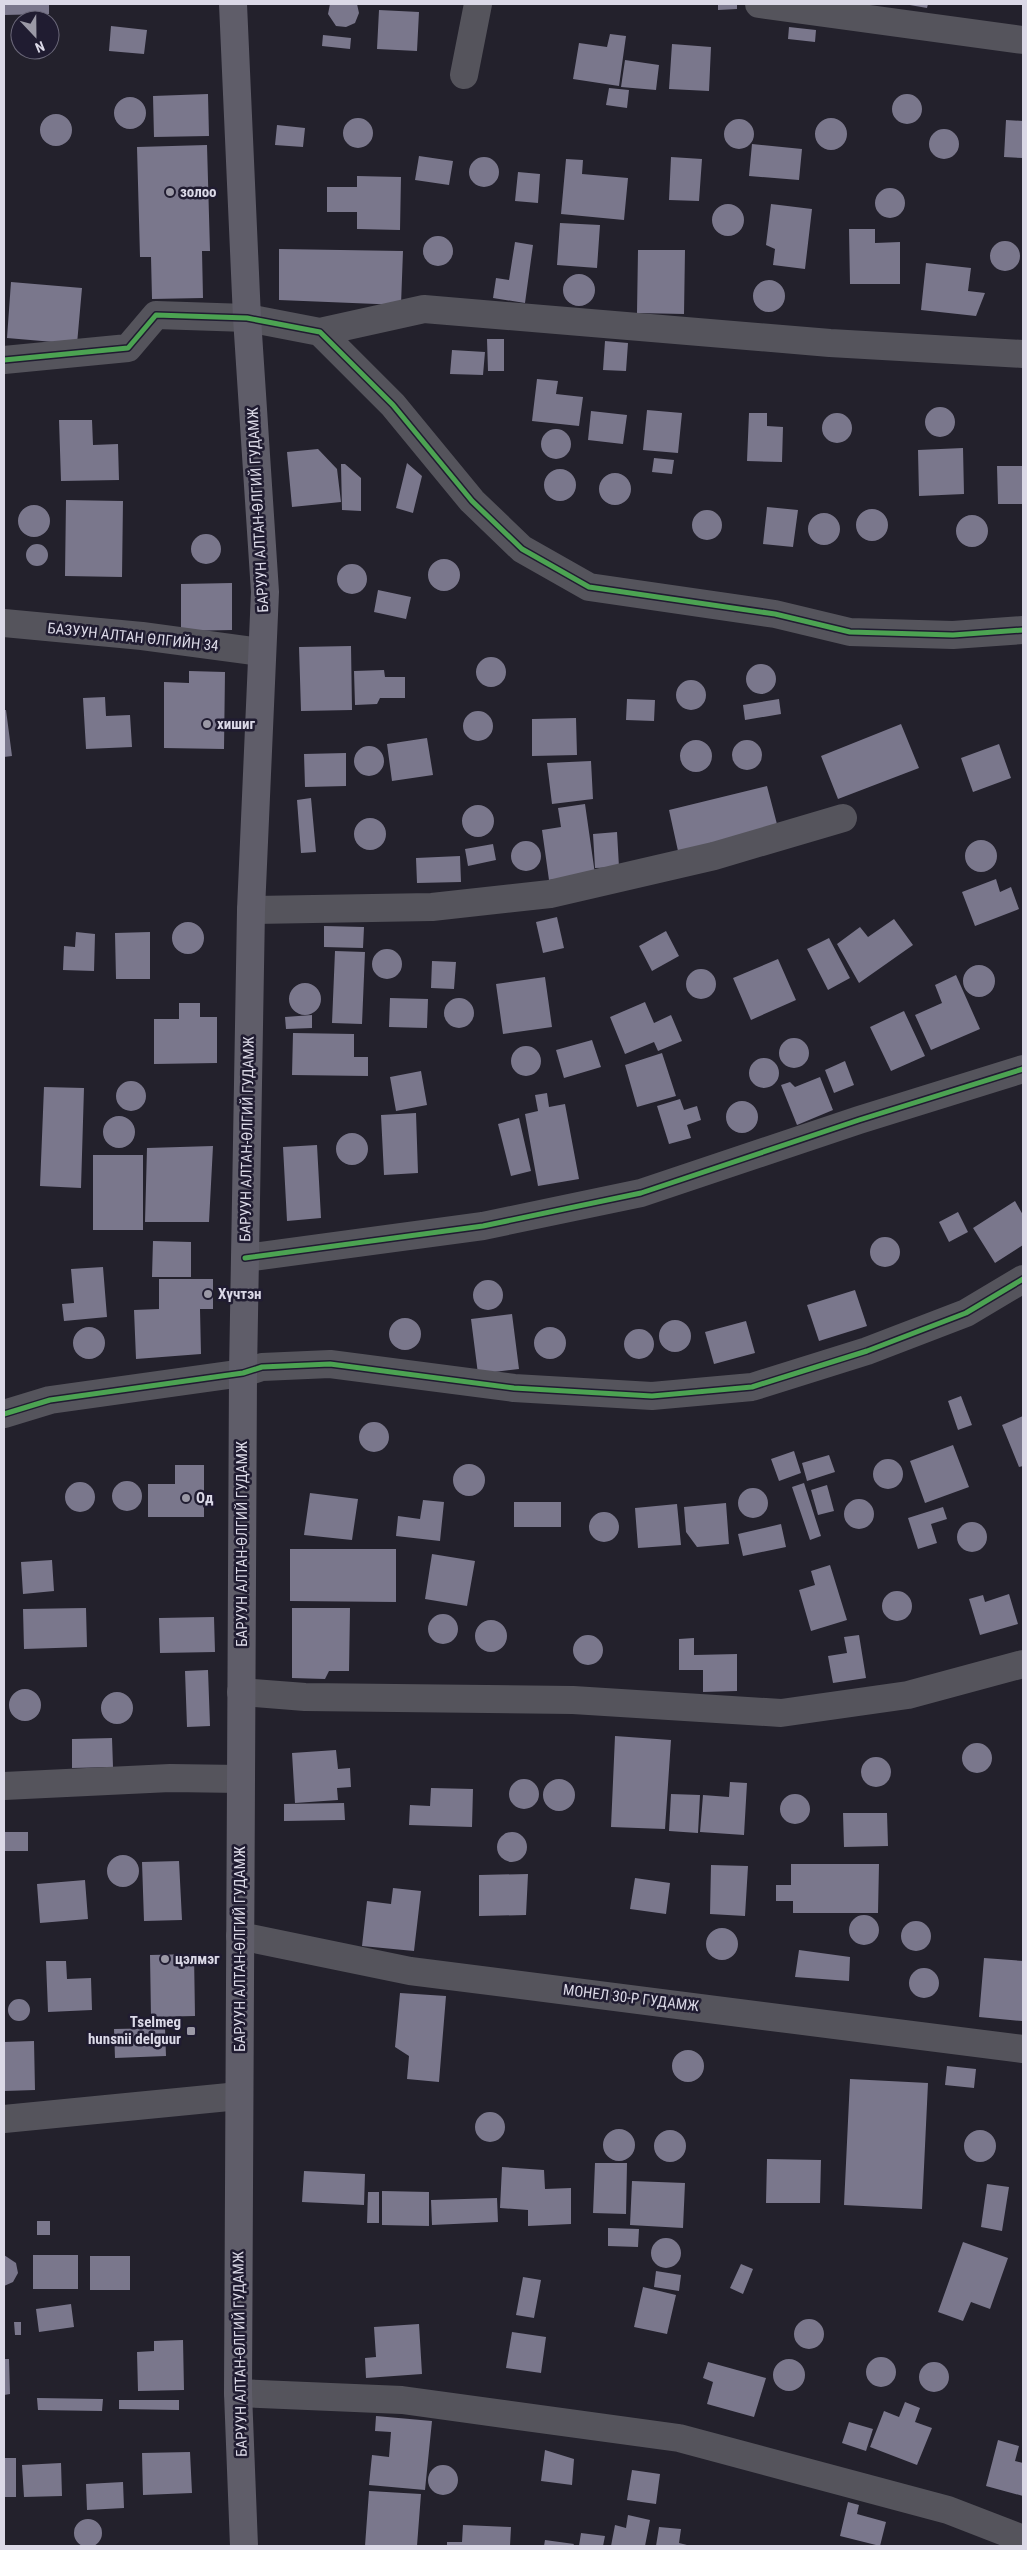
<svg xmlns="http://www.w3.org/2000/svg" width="1027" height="2550" font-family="'Roboto Condensed',sans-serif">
<rect width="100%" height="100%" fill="#23212c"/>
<path fill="#7a778c" d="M4,4H49V14L4,15Z
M330,4H357L359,13L355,23L346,27L336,26L328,14Z
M718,4H737V9L718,10Z
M904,4H928L927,8Z
M379,10L419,12L417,51L377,49Z
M111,26L147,30L144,54L109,51Z
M789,27L816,30L815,42L788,39Z
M610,34L626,36L619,86L573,79L579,43L607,47Z
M323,35L351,38L350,49L322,46Z
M672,44L711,47L709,91L669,89Z
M625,60L659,65L656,90L621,87Z
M609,88L629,90L627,108L606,105Z
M892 109a15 15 0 1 1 30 0a15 15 0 1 1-30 0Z
M208,94L209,136L154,137L153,96Z
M114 113a16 16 0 1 1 32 0a16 16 0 1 1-32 0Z
M40 130a16 16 0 1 1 32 0a16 16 0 1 1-32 0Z
M343 133a15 15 0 1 1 30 0a15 15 0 1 1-30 0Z
M815 134a16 16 0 1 1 32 0a16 16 0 1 1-32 0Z
M724 134a15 15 0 1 1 30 0a15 15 0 1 1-30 0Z
M1006,120L1023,121V158L1004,157Z
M277,125L305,128L303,147L275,145Z
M929 144a15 15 0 1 1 30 0a15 15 0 1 1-30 0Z
M752,144L802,149L799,180L749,176Z
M207,145L210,251H202L203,298L152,299L151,257H140L137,147Z
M419,156L453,161L449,185L415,180Z
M469 172a15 15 0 1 1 30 0a15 15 0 1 1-30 0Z
M671,157L702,159L699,201L669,200Z
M566,159L583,160L582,174L628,178L624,220L561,214Z
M518,172L540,174L538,203L515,201Z
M357,176L401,177L400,230L357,229V212H327V187H357Z
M875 203a15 15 0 1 1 30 0a15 15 0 1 1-30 0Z
M771,204L812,209L805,269L773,265L775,249L766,245Z
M712 220a16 16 0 1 1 32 0a16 16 0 1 1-32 0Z
M560,223L600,225L597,268L557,265Z
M849,229H875V243L900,242V284H850Z
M423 251a15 15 0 1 1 30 0a15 15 0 1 1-30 0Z
M990 256a15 15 0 1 1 30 0a15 15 0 1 1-30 0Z
M515,242L533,245L525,303L493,298L496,278L509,280Z
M279,249L403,251L401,305L279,300Z
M638,250H685L684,314L637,313Z
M926,263L971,268L968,291L985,293L976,316L921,310Z
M563 290a16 16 0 1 1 32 0a16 16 0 1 1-32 0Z
M753 296a16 16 0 1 1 32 0a16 16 0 1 1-32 0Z
M11,282L82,288L77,344L7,338Z
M487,339H504V371H488Z
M605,341L628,343L626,371L603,370Z
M452,350L485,352L483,375L450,374Z
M537,379L558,381L556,394L583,397L579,426L532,421Z
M925 422a15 15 0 1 1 30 0a15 15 0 1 1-30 0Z
M647,410L682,413L678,453L643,450Z
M591,411L627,415L623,444L588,440Z
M822 428a15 15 0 1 1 30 0a15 15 0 1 1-30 0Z
M749,413H767V426L783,427L782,462L747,461Z
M59,420H92L93,445L118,444L119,480L61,481Z
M541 444a15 15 0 1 1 30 0a15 15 0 1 1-30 0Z
M963,448L964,494L919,496L918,450Z
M318,449L337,469L341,502L292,507L287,452Z
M654,458L674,460L672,474L652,472Z
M407,463L422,476L413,513L396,508Z
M341,464H345L361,478V511L342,510Z
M997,466H1023V504H998Z
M544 485a16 16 0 1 1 32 0a16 16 0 1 1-32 0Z
M599 489a16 16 0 1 1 32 0a16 16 0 1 1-32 0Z
M66,500L123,501L122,577L65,576Z
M18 521a16 16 0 1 1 32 0a16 16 0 1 1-32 0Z
M767,507L798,510L793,547L763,544Z
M856 525a16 16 0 1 1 32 0a16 16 0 1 1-32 0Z
M692 525a15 15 0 1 1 30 0a15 15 0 1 1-30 0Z
M808 529a16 16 0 1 1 32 0a16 16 0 1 1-32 0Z
M956 531a16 16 0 1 1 32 0a16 16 0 1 1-32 0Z
M191 549a15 15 0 1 1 30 0a15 15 0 1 1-30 0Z
M26 555a11 11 0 1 1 22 0a11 11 0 1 1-22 0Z
M428 575a16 16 0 1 1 32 0a16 16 0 1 1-32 0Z
M337 579a15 15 0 1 1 30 0a15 15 0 1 1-30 0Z
M232,583V630L181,631V584Z
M378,590L411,597L406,619L374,612Z
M351,646L352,710L301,711L299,647Z
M476 672a15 15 0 1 1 30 0a15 15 0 1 1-30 0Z
M746 679a15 15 0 1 1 30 0a15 15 0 1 1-30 0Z
M384,670L385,677H405V698H380L377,704L355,705L354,671Z
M189,671L225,672L224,749L164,748V682L189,683Z
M676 695a15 15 0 1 1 30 0a15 15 0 1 1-30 0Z
M105,697L106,716L130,715L132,747L86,749L83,698Z
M627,699L655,700L654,721L626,720Z
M779,699L781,714L745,720L743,705Z
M4,710H6L12,756L4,757Z
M463 726a15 15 0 1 1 30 0a15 15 0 1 1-30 0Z
M576,718L577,755L532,756V719Z
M901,724L919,768L838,799L821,756Z
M427,738L433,775L392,781L387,744Z
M732 755a15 15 0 1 1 30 0a15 15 0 1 1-30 0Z
M680 756a16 16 0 1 1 32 0a16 16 0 1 1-32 0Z
M999,744L1011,778L973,792L961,758Z
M354 761a15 15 0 1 1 30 0a15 15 0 1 1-30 0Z
M346,753V786L305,787L304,754Z
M591,761L593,799L552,804L547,763Z
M767,786L778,828L678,851L669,810Z
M311,798L316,852L301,853L297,800Z
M585,804L595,874L549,880L542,830L561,827L558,808Z
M462 821a16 16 0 1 1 32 0a16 16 0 1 1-32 0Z
M354 834a16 16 0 1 1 32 0a16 16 0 1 1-32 0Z
M617,832L619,867L595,868L593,834Z
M965 856a16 16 0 1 1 32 0a16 16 0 1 1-32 0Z
M511 856a15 15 0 1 1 30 0a15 15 0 1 1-30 0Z
M493,844L496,860L468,866L465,849Z
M460,856L461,882L417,883L416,858Z
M996,879L1000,892L1011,887L1019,909L975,926L962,892Z
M557,917L564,948L543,953L536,922Z
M894,919L913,945L859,983L837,944L860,927L868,937Z
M172 938a16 16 0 1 1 32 0a16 16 0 1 1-32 0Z
M324,926L364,927L363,948L324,947Z
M666,931L679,956L652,971L639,946Z
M76,932L95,934L94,971L63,970L64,946L75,947Z
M150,932V979H116L115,933Z
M829,938L850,978L828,990L807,949Z
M372 964a15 15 0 1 1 30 0a15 15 0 1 1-30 0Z
M335,951L365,952L362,1024L332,1023Z
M778,959L796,1000L751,1020L733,978Z
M432,961L456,962L454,989L431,988Z
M963 981a16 16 0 1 1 32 0a16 16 0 1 1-32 0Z
M686 984a15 15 0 1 1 30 0a15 15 0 1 1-30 0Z
M956,975L980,1029L931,1050L915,1015L942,1003L935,985Z
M545,977L552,1027L503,1034L496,984Z
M289 999a16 16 0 1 1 32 0a16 16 0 1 1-32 0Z
M444 1013a15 15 0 1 1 30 0a15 15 0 1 1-30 0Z
M390,998L428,999L427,1028L389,1027Z
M645,1002L654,1023L671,1015L682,1041L658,1051L654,1042L625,1054L610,1017Z
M179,1003H200V1017H217V1063L154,1064V1019H179Z
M904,1011L925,1056L891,1071L870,1027Z
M312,1015V1028L286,1029L285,1017Z
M293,1033L354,1034V1057H368V1076L292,1075Z
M779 1053a15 15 0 1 1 30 0a15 15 0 1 1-30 0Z
M592,1040L601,1067L564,1078L556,1050Z
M511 1061a15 15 0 1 1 30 0a15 15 0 1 1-30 0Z
M662,1053L676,1096L637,1107L625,1065Z
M749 1073a15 15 0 1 1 30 0a15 15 0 1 1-30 0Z
M845,1061L854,1085L834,1093L825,1070Z
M421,1071L427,1105L396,1111L390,1077Z
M820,1077L833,1110L797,1125L781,1085L790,1082L795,1087Z
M116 1096a15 15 0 1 1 30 0a15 15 0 1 1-30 0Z
M44,1087L84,1088L81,1188L40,1186Z
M547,1093L549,1107L565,1104L579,1179L538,1186L525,1114L538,1111L535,1095Z
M680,1099L684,1110L697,1106L701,1120L687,1125L691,1138L669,1144L657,1106Z
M726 1117a16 16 0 1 1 32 0a16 16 0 1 1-32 0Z
M416,1113L418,1173L384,1175L381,1115Z
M103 1132a16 16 0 1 1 32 0a16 16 0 1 1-32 0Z
M519,1118L531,1171L511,1176L498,1124Z
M336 1149a16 16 0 1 1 32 0a16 16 0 1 1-32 0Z
M317,1145L321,1218L287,1221L283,1147Z
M213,1146L209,1222H145L147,1148Z
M93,1155H143V1230H93Z
M1015,1201L1023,1215V1245L995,1263L973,1228Z
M958,1212L968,1232L949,1242L939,1222Z
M870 1252a15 15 0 1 1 30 0a15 15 0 1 1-30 0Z
M153,1241L191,1242V1277H152Z
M103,1267L107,1317L64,1321L62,1304L74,1303L71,1269Z
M159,1279H213V1309H200L201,1354L136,1359L134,1310L159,1309Z
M473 1295a15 15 0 1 1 30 0a15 15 0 1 1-30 0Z
M855,1290L867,1326L819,1341L807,1305Z
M512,1314L519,1369L478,1374L471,1319Z
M389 1334a16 16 0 1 1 32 0a16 16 0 1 1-32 0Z
M659 1336a16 16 0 1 1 32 0a16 16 0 1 1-32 0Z
M746,1321L755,1353L714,1364L705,1332Z
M73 1343a16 16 0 1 1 32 0a16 16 0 1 1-32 0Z
M534 1343a16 16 0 1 1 32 0a16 16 0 1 1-32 0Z
M624 1344a15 15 0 1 1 30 0a15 15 0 1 1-30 0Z
M961,1396L972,1425L958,1430L948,1401Z
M1023,1416V1466L1019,1467L1002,1425Z
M359 1437a15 15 0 1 1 30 0a15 15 0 1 1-30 0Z
M953,1445L969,1487L925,1503L910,1461Z
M794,1451L801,1473L779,1481L771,1459Z
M829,1455L835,1472L807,1481L802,1463Z
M873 1474a15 15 0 1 1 30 0a15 15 0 1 1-30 0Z
M453 1480a16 16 0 1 1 32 0a16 16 0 1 1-32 0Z
M175,1465H204V1517H148V1484H175Z
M112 1496a15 15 0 1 1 30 0a15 15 0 1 1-30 0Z
M65 1497a15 15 0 1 1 30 0a15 15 0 1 1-30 0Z
M804,1483L821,1536L810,1540L792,1487Z
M827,1485L834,1511L818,1515L811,1490Z
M738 1503a15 15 0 1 1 30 0a15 15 0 1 1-30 0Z
M310,1493L358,1499L352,1540L304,1535Z
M844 1514a15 15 0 1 1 30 0a15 15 0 1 1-30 0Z
M423,1500L444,1502L440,1541L396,1536L398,1516L420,1519Z
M514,1502H561V1527H514Z
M726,1503L729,1544L697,1547L686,1532L684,1507Z
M677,1504L681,1545L638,1548L635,1508Z
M943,1507L947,1519L931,1524L937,1543L918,1549L908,1518Z
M589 1527a15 15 0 1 1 30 0a15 15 0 1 1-30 0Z
M957 1537a15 15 0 1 1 30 0a15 15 0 1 1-30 0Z
M781,1524L786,1547L743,1556L738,1534Z
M290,1549H396V1602L290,1601Z
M432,1554L475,1561L467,1606L425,1599Z
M52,1560L54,1591L23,1594L21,1562Z
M830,1565L847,1620L811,1631L799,1590L815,1585L811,1571Z
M882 1606a15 15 0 1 1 30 0a15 15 0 1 1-30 0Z
M1009,1594L1018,1624L980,1635L969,1599L983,1595L985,1602Z
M86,1608L87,1647L24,1649L23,1609Z
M292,1608H350L349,1671H329L325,1679L292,1678Z
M428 1629a15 15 0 1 1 30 0a15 15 0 1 1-30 0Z
M214,1617L215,1652L160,1653L159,1618Z
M475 1636a16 16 0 1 1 32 0a16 16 0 1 1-32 0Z
M573 1650a15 15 0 1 1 30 0a15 15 0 1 1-30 0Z
M859,1635L866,1678L833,1683L828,1656L847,1653L844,1637Z
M694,1638V1655L737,1654V1691L703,1692V1670H679V1639Z
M208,1670L210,1726L187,1727L185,1671Z
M9 1705a16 16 0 1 1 32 0a16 16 0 1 1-32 0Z
M101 1708a16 16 0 1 1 32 0a16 16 0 1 1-32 0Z
M615,1736L671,1740L665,1829L611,1827Z
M112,1738L113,1767L72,1768V1739Z
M962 1758a15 15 0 1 1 30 0a15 15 0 1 1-30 0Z
M336,1750L338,1769L350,1768L351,1787L337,1788L338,1800L295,1803L292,1753Z
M861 1772a15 15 0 1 1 30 0a15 15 0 1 1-30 0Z
M509 1794a15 15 0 1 1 30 0a15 15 0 1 1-30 0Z
M543 1795a16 16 0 1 1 32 0a16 16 0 1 1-32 0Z
M730,1782L747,1783L744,1835L700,1832L703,1795L729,1797Z
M431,1788L473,1789L472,1827L409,1825L410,1805L430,1806Z
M780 1809a15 15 0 1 1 30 0a15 15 0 1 1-30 0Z
M671,1794L700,1795L698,1833L669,1831Z
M344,1803L345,1820L284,1821V1804Z
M843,1813H887L888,1846L844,1847Z
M497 1847a15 15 0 1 1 30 0a15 15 0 1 1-30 0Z
M4,1832H28V1851H4Z
M107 1871a16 16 0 1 1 32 0a16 16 0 1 1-32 0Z
M179,1861L182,1920L144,1921L142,1862Z
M791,1864H879L878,1913H793V1901H776V1885H791Z
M711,1865L748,1866L745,1916L710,1914Z
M528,1874L526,1915L479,1916V1875Z
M635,1878L670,1883L666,1914L630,1909Z
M85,1880L88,1919L40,1923L37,1884Z
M393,1888L421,1891L414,1951L362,1946L367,1901L391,1904Z
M849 1930a15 15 0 1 1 30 0a15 15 0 1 1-30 0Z
M901 1936a15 15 0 1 1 30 0a15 15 0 1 1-30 0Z
M706 1944a16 16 0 1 1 32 0a16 16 0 1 1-32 0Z
M799,1950L850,1957L849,1981L795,1977Z
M194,1954L195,2016L151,2017L150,1955Z
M984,1958L1023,1961L1022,2021L979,2017Z
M46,1961H66L67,1979L91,1978L92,2010L48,2012Z
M909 1983a15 15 0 1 1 30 0a15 15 0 1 1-30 0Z
M400,1993L446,1996L439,2082L407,2079L409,2056L395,2047Z
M8 2010a11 11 0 1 1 22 0a11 11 0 1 1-22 0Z
M165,2028L166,2056L115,2058L114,2029Z
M34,2041L35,2090L4,2091V2042Z
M672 2066a16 16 0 1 1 32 0a16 16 0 1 1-32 0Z
M947,2066L976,2069L974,2088L945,2085Z
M850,2079L928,2083L922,2209L844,2205Z
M475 2127a15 15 0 1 1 30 0a15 15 0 1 1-30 0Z
M603 2145a16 16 0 1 1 32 0a16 16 0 1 1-32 0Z
M964 2146a16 16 0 1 1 32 0a16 16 0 1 1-32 0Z
M654 2146a16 16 0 1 1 32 0a16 16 0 1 1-32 0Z
M767,2159L821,2160L820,2203H766Z
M595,2163H627L626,2214L593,2213Z
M502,2167L544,2170L545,2189L571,2188V2224L528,2226V2210L500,2208Z
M304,2171L365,2174L364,2205L302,2202Z
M632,2181L685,2183L683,2228L630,2225Z
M987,2184L1009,2187L1002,2231L981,2227Z
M382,2191L429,2192V2226L382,2225Z
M368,2192H379V2223H367Z
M497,2198L498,2222L432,2225L431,2200Z
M37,2221H50V2235H37Z
M608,2228L639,2229L638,2247L608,2246Z
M651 2253a15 15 0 1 1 30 0a15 15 0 1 1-30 0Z
M963,2242L1008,2258L990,2309L971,2302L963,2321L938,2312Z
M4,2255L16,2263L18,2273L13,2282L4,2286Z
M33,2255H78V2289H33Z
M90,2256H130V2290H90Z
M741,2264L753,2269L743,2294L730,2288Z
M656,2271L681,2275L679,2291L654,2287Z
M523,2277L541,2280L534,2318L516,2315Z
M643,2287L676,2295L667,2334L634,2327Z
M71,2304L74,2327L39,2332L36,2309Z
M794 2334a15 15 0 1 1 30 0a15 15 0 1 1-30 0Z
M14,2322H21V2335H15Z
M419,2324L422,2374L366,2378L365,2358L376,2357L374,2327Z
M512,2332L546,2337L541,2373L506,2368Z
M183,2340L184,2390L138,2391L137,2352L154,2351V2341Z
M866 2372a15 15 0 1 1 30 0a15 15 0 1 1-30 0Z
M4,2359H9L10,2394L4,2395Z
M773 2375a16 16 0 1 1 32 0a16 16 0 1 1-32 0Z
M919 2377a15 15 0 1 1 30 0a15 15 0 1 1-30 0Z
M708,2362L766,2378L754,2417L707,2404L713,2382L703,2378Z
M37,2398L103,2399L102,2411L38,2410Z
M119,2400H179V2410L119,2409Z
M905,2402L920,2408L915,2422L932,2428L917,2465L870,2447L884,2411L899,2417Z
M376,2416L432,2421L425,2490L369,2485L372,2455L389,2457L391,2432L375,2431Z
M849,2422L873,2429L866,2451L842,2443Z
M998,2440L1019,2446L1015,2461L1023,2463V2496L986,2486Z
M545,2450L574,2459L572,2485L541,2481Z
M190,2452L192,2493L143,2495L142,2453Z
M4,2458H16V2497H4Z
M61,2463L62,2496L24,2497L22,2465Z
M428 2480a15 15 0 1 1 30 0a15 15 0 1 1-30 0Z
M632,2470L660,2474L656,2504L627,2500Z
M123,2482L124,2508L87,2510L86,2484Z
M369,2491L421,2494L417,2546H365Z
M848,2502L859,2505L857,2514L886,2522L880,2546L840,2536Z
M628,2515L650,2520L645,2546H611L615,2525L626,2528Z
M74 2533a14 14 0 1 1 28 0a14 14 0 1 1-28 0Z
M463,2525L511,2527L510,2546H447V2542H462Z
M659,2527L681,2529L679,2543L691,2546H656Z
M581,2533L605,2536L603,2546H579Z
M545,2540L574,2544L573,2546H544Z"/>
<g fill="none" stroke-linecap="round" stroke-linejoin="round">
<path stroke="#55545c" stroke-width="28" d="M759,4L1023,40
M464,75L478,4
M320,332L424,309L830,343L1023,354
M4,360L128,348L156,315L247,318L320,332L393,405L472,501L522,549L589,587L775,614L850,632L953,635L1023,630
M4,623L142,636L261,652
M251,910L432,907L550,894L714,856L843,818
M245,1258L483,1226L641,1193L859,1120L1023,1069
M4,1414L50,1400L243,1373L262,1367L330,1364L514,1388L652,1396L752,1387L867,1351L966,1313L1023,1279
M241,1692L305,1697L573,1700L781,1713L908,1695L1023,1664
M4,1786L170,1778L241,1779
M240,1936L410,1971L1023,2049
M4,2119L239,2096
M238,2393L402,2400L679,2438L948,2510L1023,2539"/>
<path stroke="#5f5d69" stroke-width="28" d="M233,4L247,318L265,592L251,910L243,1373L238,2393L244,2546"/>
<g stroke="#201c31" stroke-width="8">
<path id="cycleway" d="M4,360L128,348L156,315L247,318L320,332L393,405L472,501L522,549L589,587L775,614L850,632L953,635L1023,630
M245,1258L483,1226L641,1193L859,1120L1023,1069
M4,1414L50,1400L243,1373L262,1367L330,1364L514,1388L652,1396L752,1387L867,1351L966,1313L1023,1279"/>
</g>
<use href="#cycleway" stroke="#4ca352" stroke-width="5"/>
</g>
<g fill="#9b99a6" stroke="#201c31" stroke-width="2">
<circle cx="170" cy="192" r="5"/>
<circle cx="207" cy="724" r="5"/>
<circle cx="208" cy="1294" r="5"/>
<circle cx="186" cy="1498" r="5"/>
<circle cx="165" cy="1959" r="5"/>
<rect x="186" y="2026" width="10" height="10" rx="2.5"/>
</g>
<g text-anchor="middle" stroke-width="5" stroke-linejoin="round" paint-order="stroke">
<g font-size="15" font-weight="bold" fill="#dbd9e7" stroke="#201c31" text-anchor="start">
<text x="180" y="197">золоо</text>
<text x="217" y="729">хишиг</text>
<text x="218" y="1299">Хүчтэн</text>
<text x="196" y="1503">Од</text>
<text x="175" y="1964">цэлмэг</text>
<text x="181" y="2027" text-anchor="end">Tselmeg<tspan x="181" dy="17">hunsnii delguur</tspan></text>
</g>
<g font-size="15" fill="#dbd9e7" stroke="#201c31">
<text transform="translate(258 510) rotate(-93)" y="5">БАРУУН АЛТАН-ӨЛГИЙ ГУДАМЖ</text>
<text transform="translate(133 637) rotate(6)" y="5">БАЗУУН АЛТАН ӨЛГИЙН 34</text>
<text transform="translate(247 1139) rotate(-89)" y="5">БАРУУН АЛТАН-ӨЛГИЙ ГУДАМЖ</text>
<text transform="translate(242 1544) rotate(-90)" y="5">БАРУУН АЛТАН-ӨЛГИЙ ГУДАМЖ</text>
<text transform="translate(240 1949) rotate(-90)" y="5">БАРУУН АЛТАН-ӨЛГИЙ ГУДАМЖ</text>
<text transform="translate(631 1998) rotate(7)" y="5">МОНЕЛ 30-Р ГУДАМЖ</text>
<text transform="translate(240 2354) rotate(-91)" y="5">БАРУУН АЛТАН-ӨЛГИЙ ГУДАМЖ</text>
</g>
</g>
<rect width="1027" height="2550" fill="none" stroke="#dbd9e7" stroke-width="10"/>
<g transform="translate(35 35) rotate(158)"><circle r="24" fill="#201c31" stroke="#6b687a"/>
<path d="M0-4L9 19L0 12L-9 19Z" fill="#9b99a6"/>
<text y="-8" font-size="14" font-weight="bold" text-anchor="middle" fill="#dbd9e7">N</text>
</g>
</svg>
